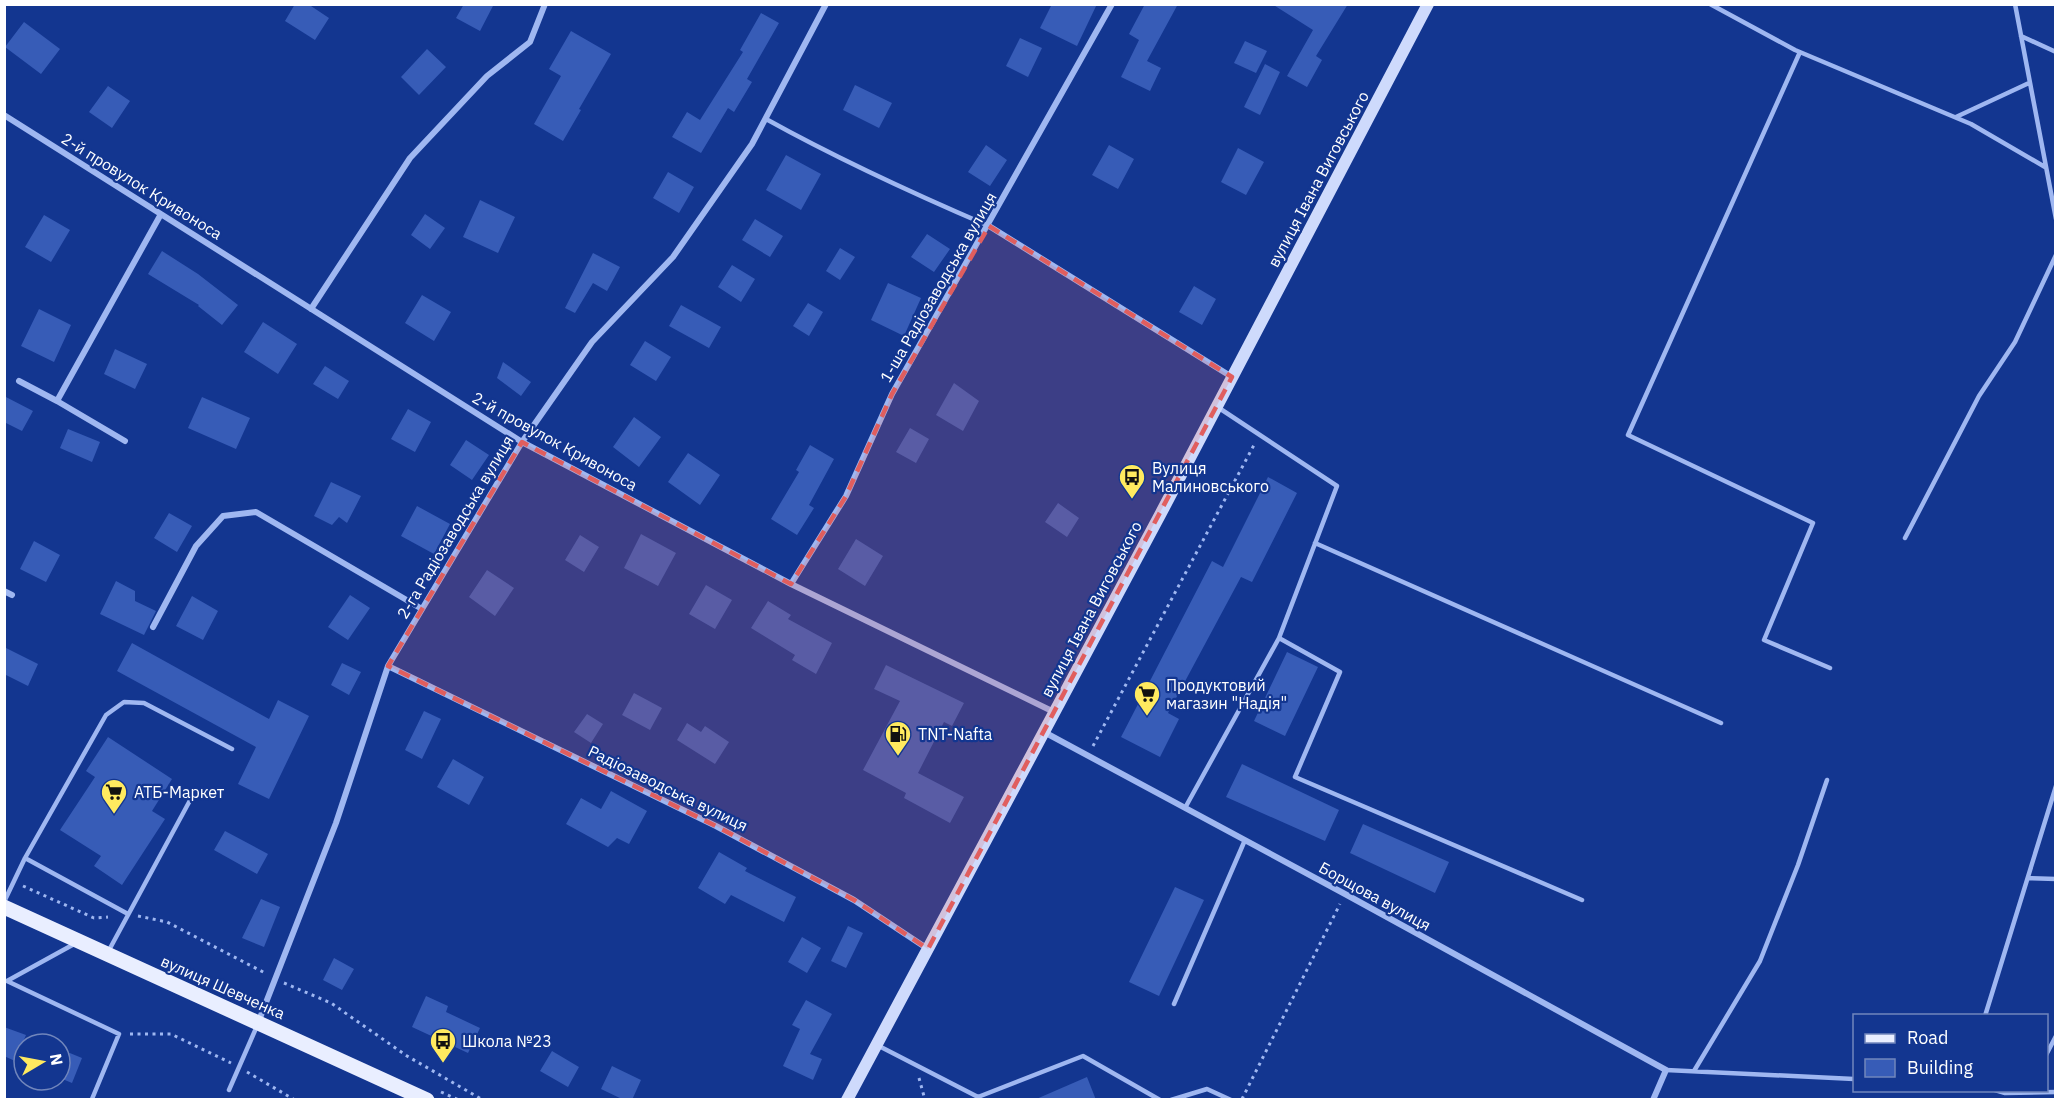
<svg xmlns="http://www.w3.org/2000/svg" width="2060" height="1104" font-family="'IBM Plex Sans',sans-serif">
<rect width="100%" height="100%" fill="#133690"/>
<path fill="#375cb7" d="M295,4H308L329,18L315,40L285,21Z
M464,4H494L480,31L456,18Z
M1052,4H1097L1077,46L1040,28Z
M1145,4H1178L1147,61L1161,68L1150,91L1121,77L1139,40L1129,34Z
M1272,4H1348L1316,56L1322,60L1307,87L1287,76L1313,30Z
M761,13L779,23L747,79L752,82L734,112L728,108L701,153L672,137L687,112L700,120L743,52L740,50Z
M24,22L60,49L41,74L5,47Z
M571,31L611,54L579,109L581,110L563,141L534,124L561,76L549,69Z
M1020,38L1042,48L1028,77L1006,66Z
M1245,41L1267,51L1256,73L1234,63Z
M427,49L446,67L419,95L401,77Z
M1265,64L1280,72L1260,115L1244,107Z
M855,85L892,103L879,128L843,110Z
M108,86L130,101L112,128L89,112Z
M986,145L1007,160L990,186L968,172Z
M1109,145L1134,159L1118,189L1092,175Z
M1238,148L1264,162L1246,195L1221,182Z
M786,155L821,174L801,210L766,190Z
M668,172L694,187L679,213L653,198Z
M480,200L515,217L498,253L463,237Z
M425,214L445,228L430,249L411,235Z
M44,215L70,230L51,262L25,247Z
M755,219L783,236L770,257L742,240Z
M927,234L950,249L934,272L911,257Z
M840,248L855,257L840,280L826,271Z
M162,251L198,274L238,305L222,325L198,306L199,305L148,274Z
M593,253L620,267L607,291L593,283L575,313L565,308Z
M732,265L755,279L741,302L718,287Z
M888,283L921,298L904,336L871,320Z
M1194,286L1216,299L1202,325L1179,312Z
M422,295L451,312L434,341L405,323Z
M808,303L823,312L809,336L793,326Z
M681,305L721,327L709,348L669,326Z
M39,309L71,325L54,362L21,346Z
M263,322L297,344L278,374L244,352Z
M645,341L671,357L656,381L630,365Z
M115,349L147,364L135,389L104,374Z
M503,362L531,382L521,396L497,378Z
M325,366L349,381L338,399L313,384Z
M954,383L979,401L963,431L936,415Z
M4,396L33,411L22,431L4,422Z
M202,397L250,418L236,449L188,428Z
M408,409L431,422L415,452L391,439Z
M634,417L661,437L639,467L613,447Z
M910,428L929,439L916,463L896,452Z
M68,429L100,442L92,462L60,448Z
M466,440L489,455L472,480L450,465Z
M810,445L834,459L809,505L814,508L797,535L771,519L799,472L796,470Z
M688,453L720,475L700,505L668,482Z
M1268,477L1297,493L1252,582L1241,577L1168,713L1179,719L1160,757L1121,737L1212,561L1223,567Z
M331,482L361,496L347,523L339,517L332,525L314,516Z
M1058,503L1079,518L1067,537L1045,522Z
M417,506L450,524L434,554L401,536Z
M169,513L192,526L177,552L154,538Z
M641,534L676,553L658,586L624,568Z
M580,535L599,547L584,572L565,560Z
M856,539L883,556L865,586L838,569Z
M34,541L60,555L46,582L20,569Z
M487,570L514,588L495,616L469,597Z
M116,581L135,591V601L156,611L144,635L100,614Z
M706,585L732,600L715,629L689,614Z
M350,595L370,608L348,640L328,627Z
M192,596L218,611L203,640L176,626Z
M768,601L791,615L788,619L832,643L816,674L792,660L795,655L751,628Z
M132,643L269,719L278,700L309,716L269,799L238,784L256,747L117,671Z
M4,647L38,664L28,686L4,674Z
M1287,652L1318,667L1285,736L1254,721Z
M342,663L361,672L349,695L331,685Z
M886,665L964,703L952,726L944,722L918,773L964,797L950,823L904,798L906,793L863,770L900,701L874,689Z
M634,693L662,708L650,730L622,715Z
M424,711L441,719L422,759L405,750Z
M587,714L603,724L591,743L574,732Z
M687,723L701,732L705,726L729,742L715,764L677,740Z
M108,737L172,779L152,811L165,819L122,885L94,866L101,856L60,830L95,777L86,771Z
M453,759L484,777L469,805L437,787Z
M1242,764L1339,810L1325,841L1226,797Z
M611,791L647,811L629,844L617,838L608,847L566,824L581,798L601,809Z
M1363,824L1449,862L1435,893L1350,853Z
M225,831L268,854L257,874L214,850Z
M719,852L747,868L745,871L796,897L784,922L731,895L725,904L698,888Z
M1175,887L1204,900L1159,996L1129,982Z
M261,899L280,907L264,947L242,938Z
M848,926L863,933L846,968L831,961Z
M802,937L821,948L807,973L788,962Z
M334,958L354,969L342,990L323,980Z
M426,996L448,1006L446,1012L480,1028L468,1053L412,1027Z
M806,1000L832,1014L810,1054L822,1059L813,1080L783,1066L800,1029L792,1025Z
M4,1027L26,1035L15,1061L4,1056Z
M60,1049L82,1058L72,1083L60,1078Z
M552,1051L579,1067L568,1087L540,1071Z
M612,1066L641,1080L632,1100H624L601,1089Z
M1087,1077L1096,1100H1034Z"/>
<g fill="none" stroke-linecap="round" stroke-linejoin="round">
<path stroke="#9fb7f1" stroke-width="3" stroke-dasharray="3 4.5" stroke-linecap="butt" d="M1093,746L1254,445
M23,886L94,918L108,917
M138,916L167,922L265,973
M284,983L331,1003L407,1056L483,1100
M130,1034H171L231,1063
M247,1072L295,1100
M919,1078L925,1100
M441,1092L459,1100
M1242,1099L1340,904"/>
<path stroke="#9fb7f1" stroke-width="4.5" d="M1710,4L1795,50L1971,124L2045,167
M2015,4L2056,219
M2021,36L2056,52
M1800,52L1628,435L1813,523L1764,640L1830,668
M1956,117L2029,83
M766,119C838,159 912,193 989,226
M1219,408L1337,486L1279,638L1340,672L1295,777L1582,900
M1905,538L1979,396L2015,342L2056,255
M1315,543L1721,723
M1185,808L1279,638
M25,858L128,914
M2028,878L2056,879
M4,902L25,858L106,715L124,702L144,703L232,749
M108,952L194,793
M7,981L119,1034L92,1099
M7,981L76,943
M1174,1004L1245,840
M1985,1016L2056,786
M877,1045L978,1097L1083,1056L1160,1100
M2046,1055L2056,1036
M1666,1070L1854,1079
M1694,1071L1760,961L1798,865L1827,780
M229,1090L257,1026
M1995,1090L2005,1093L2056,1092
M1171,1100L1207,1089L1231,1100"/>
<path stroke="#9fb7f1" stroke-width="6" d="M4,115L522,442L791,584L1054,712
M989,226L1232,377
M311,309L410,158L487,76L530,42L545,4
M19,381L57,401
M125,441L57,401L161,214
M791,584L846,496L892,394L1112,4
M4,591L12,595
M153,627L196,546L223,516L256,512L422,609
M388,666L716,826L854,900L928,949
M1044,732L1345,894L1666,1070L1653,1100
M258,1023L336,823L388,666L522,442L592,342L673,257L752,144L826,4"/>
<path stroke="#cedafc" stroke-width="12" d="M847,1100L1161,513L1428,4"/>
<path stroke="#e9eeff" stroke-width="15" d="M4,907L427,1100"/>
</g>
<path fill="#e05e5e" fill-opacity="0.2" stroke="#e05e5e" stroke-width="4.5" stroke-dasharray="12 8" stroke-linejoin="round" d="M989,226L1232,377L928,949L854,900L716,826L388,666L522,442L791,584L846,496L892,394Z"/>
<defs>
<g id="bus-pin" transform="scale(1.35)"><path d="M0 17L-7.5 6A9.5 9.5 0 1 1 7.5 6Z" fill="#ffea5f" stroke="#133690"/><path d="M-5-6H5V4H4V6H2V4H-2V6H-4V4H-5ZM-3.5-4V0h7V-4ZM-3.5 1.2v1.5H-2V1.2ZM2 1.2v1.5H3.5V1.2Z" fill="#111"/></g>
<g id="supermarket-pin" transform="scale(1.35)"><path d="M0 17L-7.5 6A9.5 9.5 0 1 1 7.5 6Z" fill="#ffea5f" stroke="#133690"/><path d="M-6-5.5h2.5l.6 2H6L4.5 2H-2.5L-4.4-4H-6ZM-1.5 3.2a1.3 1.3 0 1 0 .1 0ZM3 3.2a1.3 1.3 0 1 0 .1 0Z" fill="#111"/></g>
<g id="fuel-pin" transform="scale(1.35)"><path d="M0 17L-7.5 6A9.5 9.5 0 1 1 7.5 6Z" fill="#ffea5f" stroke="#133690"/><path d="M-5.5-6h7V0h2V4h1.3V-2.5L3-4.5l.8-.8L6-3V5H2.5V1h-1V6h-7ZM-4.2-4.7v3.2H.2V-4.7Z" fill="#111"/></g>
</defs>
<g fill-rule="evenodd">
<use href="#bus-pin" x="1132" y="477"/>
<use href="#supermarket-pin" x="1147" y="694"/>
<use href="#fuel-pin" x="898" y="734"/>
<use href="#supermarket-pin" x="114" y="792"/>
<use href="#bus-pin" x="443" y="1041"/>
</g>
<g text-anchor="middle" stroke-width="4.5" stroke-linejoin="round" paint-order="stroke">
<g font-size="16" fill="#fff" stroke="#133690">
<text transform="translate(1318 179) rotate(-62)" y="6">вулиця Івана Виговського</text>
<text transform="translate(142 186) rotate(32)" y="6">2-й провулок Кривоноса</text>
<text transform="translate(938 287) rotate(-60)" y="6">1-ша Радіозаводська вулиця</text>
<text transform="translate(555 441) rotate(29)" y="6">2-й провулок Кривоноса</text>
<text transform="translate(455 527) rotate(-59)" y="6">2-га Радіозаводська вулиця</text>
<text transform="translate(1091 609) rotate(-62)" y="6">вулиця Івана Виговського</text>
<text transform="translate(668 788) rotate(26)" y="6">Радіозаводська вулиця</text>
<text transform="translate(1375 896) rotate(29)" y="6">Борщова вулиця</text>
<text transform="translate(223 987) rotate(24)" y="6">вулиця Шевченка</text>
</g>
<g font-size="16" fill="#fff" stroke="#133690" text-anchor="start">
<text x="1152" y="474">Вулиця<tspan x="1152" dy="18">Малиновського</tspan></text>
<text x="1166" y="691">Продуктовий<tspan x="1166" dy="18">магазин "Надія"</tspan></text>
<text x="918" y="740">TNT-Nafta</text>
<text x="134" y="798">АТБ-Маркет</text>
<text x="462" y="1047">Школа №23</text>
</g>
</g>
<rect width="2060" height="1104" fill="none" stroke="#ffffff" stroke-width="12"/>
<rect x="1853" y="1014" width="195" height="78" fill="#133690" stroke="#7186bc" stroke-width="1.5"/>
<rect x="1865" y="1034" width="30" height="9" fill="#e9eeff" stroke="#7186bc" stroke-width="1.5"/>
<text x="1907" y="1044" font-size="18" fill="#ffffff">Road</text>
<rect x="1865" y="1059" width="30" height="18" fill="#375cb7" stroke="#7186bc" stroke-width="1.5"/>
<text x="1907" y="1074" font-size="18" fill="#ffffff">Building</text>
<g transform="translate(42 1062) rotate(80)"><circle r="28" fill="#133690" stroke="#7186bc" stroke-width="1.5"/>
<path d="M0-4.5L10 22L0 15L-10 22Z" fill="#ffea5f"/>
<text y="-9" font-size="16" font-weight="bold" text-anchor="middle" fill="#ffffff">N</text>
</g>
</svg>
